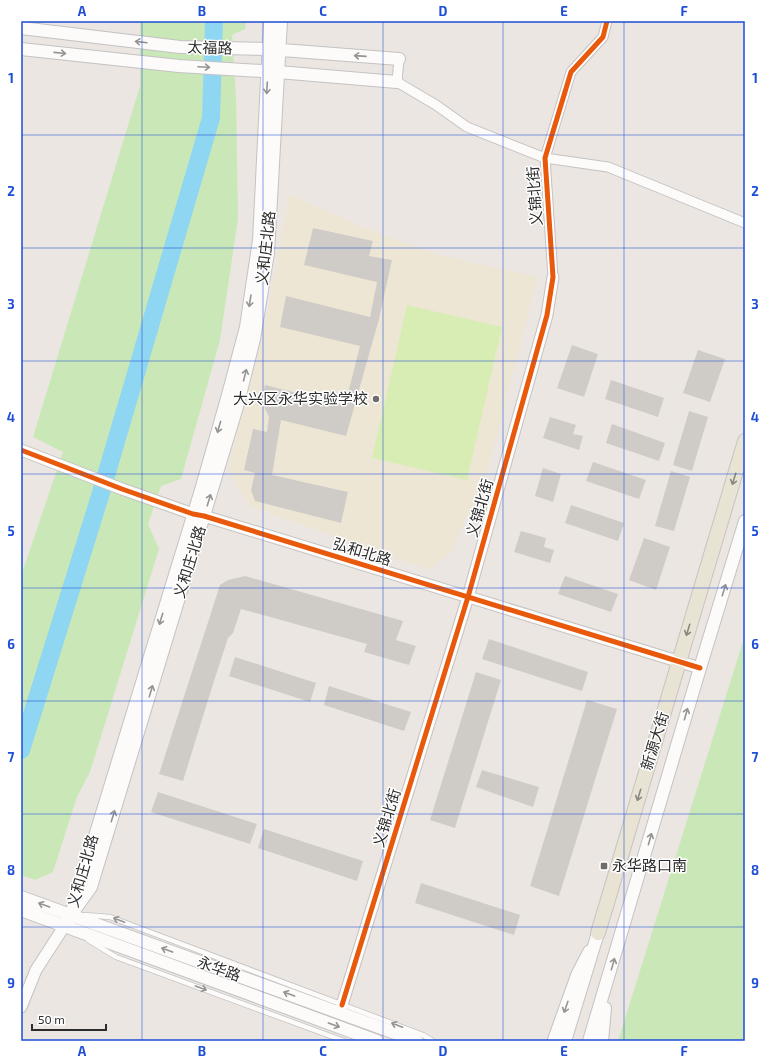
<svg xmlns="http://www.w3.org/2000/svg" width="766" height="1062" font-family="'Exo 2','Noto Sans SC',sans-serif">
<rect width="100%" height="100%" fill="#ebe6e1"/>
<path fill="#eee6d5" d="M289,194L364,228L438,255L538,277L483,488L466,518L452,551L429,570L249,506L228,469L265,328Z"/>
<path fill="#cae8b7" d="M140,21H246L245,29L232,35L236,97L238,219L220,340L181,479L161,486L148,524L159,549L90,772L77,797L53,872L35,880L21,875V576L63,452L33,437L140,86Z
M745,635V1041H618Z"/>
<path fill="#d7edb4" d="M407,305L502,327L467,480L372,458Z"/>
<g fill="none" stroke-linecap="round" stroke-linejoin="round">
<path stroke="#8fd6f2" stroke-width="18" d="M21,750L100,496L211,118L214,21"/>
</g>
<path fill="#cfccc8" d="M313,228L373,241L369,256L392,260L379,319L346,436L281,420L272,475L348,492L341,523L255,501L251,490L255,473L244,470L253,429L267,432L269,417L261,400L265,385L345,405L360,346L280,327L286,296L370,317L377,282L304,265Z
M572,345L598,354L584,397L557,388Z
M698,350L725,359L710,402L683,393Z
M611,380L664,398L658,417L605,399Z
M689,411L708,417L692,471L673,465Z
M550,417L576,425L573,434L583,436L579,450L543,438Z
M612,424L665,443L659,461L606,443Z
M593,462L646,480L639,499L586,481Z
M543,468L561,474L553,502L535,496Z
M671,471L690,477L674,531L655,526Z
M571,505L624,523L618,541L565,523Z
M521,531L546,538L544,547L554,550L550,563L514,552Z
M644,538L670,547L656,590L629,580Z
M245,576L403,621L396,640L416,646L409,665L364,652L367,644L241,609L233,633L228,638L213,684L183,781L159,774L220,585L228,580Z
M565,576L618,594L611,612L558,594Z
M489,639L588,672L582,691L482,659Z
M235,657L316,683L310,702L229,676Z
M476,672L501,680L455,828L430,820Z
M329,686L411,712L404,731L324,705Z
M587,700L617,709L559,896L530,886Z
M482,770L539,787L533,807L476,787Z
M158,792L257,824L250,844L151,812Z
M264,829L363,861L357,881L258,848Z
M421,883L520,915L514,935L415,903Z"/>
<g fill="none" stroke-linecap="round" stroke-linejoin="round">
<g stroke="#c4c2c3" stroke-width="6">
<path id="service" d="M84,915L110,917L423,1035L433,1041
M88,940L116,957L344,1041"/>
</g>
<g stroke="#c4c2c3" stroke-width="11">
<path id="minor" d="M399,59L397,82L436,105L467,127L545,158L608,167L745,223
M553,277L545,158L571,72L603,37L607,21"/>
</g>
<g stroke="#c4c2c3" stroke-width="13">
<path id="tertiary" d="M21,450L122,489L193,514L204,516L700,668
M342,1005L468,597L547,315L553,277
M21,1007L36,970L65,925
M553,1041L577,974L589,951"/>
</g>
<g stroke="#c4c2c3" stroke-width="14">
<path id="secondary" d="M21,28L180,47L269,49L399,59
M21,49L179,66L278,72L397,82
M21,897L417,1041
M73,908L201,490L228,395L246,327L259,240L270,21
M21,910L377,1041
M65,925L71,915L91,887L237,407L254,339L268,253L281,21
M565,1041L598,933
M589,1041L700,668L745,521
M602,1041L605,1008"/>
</g>
<g stroke="#c6c4c2" stroke-width="16">
<path id="primary" d="M598,933L745,441"/>
</g>
<use href="#service" stroke="#fcfbfa" stroke-width="4.5"/>
<use href="#minor" stroke="#fcfbfa" stroke-width="9"/>
<use href="#tertiary" stroke="#fcfbfa" stroke-width="11"/>
<use href="#secondary" stroke="#fcfbfa" stroke-width="12"/>
<use href="#primary" stroke="#e8e3d3" stroke-width="14"/>
<g stroke="#fff" stroke-width="8">
<path id="cycleway" d="M21,450L122,489L193,514L204,516L700,668
M342,1005L468,597L547,315L553,277L545,158L571,72L603,37L607,21"/>
</g>
<use href="#cycleway" stroke="#e8590c" stroke-width="5"/>
</g>
<defs><path id="oneway-shaft" d="M-6 0H5M1.5-3L5.5 0L1.5 3" fill="none" stroke-width="1.6" stroke-linecap="round" stroke-linejoin="round"/></defs>
<g stroke="#949493">
<use href="#oneway-shaft" transform="translate(141 42) rotate(-173)"/>
<use href="#oneway-shaft" transform="translate(60 53) rotate(6)"/>
<use href="#oneway-shaft" transform="translate(360 56) rotate(-176)"/>
<use href="#oneway-shaft" transform="translate(204 67) rotate(3)"/>
<use href="#oneway-shaft" transform="translate(267 88) rotate(93)"/>
<use href="#oneway-shaft" transform="translate(250 301) rotate(99)"/>
<use href="#oneway-shaft" transform="translate(245 375) rotate(-76)"/>
<use href="#oneway-shaft" transform="translate(219 427) rotate(106)"/>
<use href="#oneway-shaft" transform="translate(209 500) rotate(-73)"/>
<use href="#oneway-shaft" transform="translate(724 590) rotate(-73)"/>
<use href="#oneway-shaft" transform="translate(161 619) rotate(107)"/>
<use href="#oneway-shaft" transform="translate(151 691) rotate(-73)"/>
<use href="#oneway-shaft" transform="translate(686 714) rotate(-74)"/>
<use href="#oneway-shaft" transform="translate(113 816) rotate(-73)"/>
<use href="#oneway-shaft" transform="translate(650 839) rotate(-74)"/>
<use href="#oneway-shaft" transform="translate(44 905) rotate(-160)"/>
<use href="#oneway-shaft" transform="translate(119 920) rotate(-159)"/>
<use href="#oneway-shaft" transform="translate(167 950) rotate(-160)"/>
<use href="#oneway-shaft" transform="translate(613 964) rotate(-74)"/>
<use href="#oneway-shaft" transform="translate(201 988) rotate(20)"/>
<use href="#oneway-shaft" transform="translate(289 994) rotate(-160)"/>
<use href="#oneway-shaft" transform="translate(566 1007) rotate(109)"/>
<use href="#oneway-shaft" transform="translate(334 1025) rotate(20)"/>
<use href="#oneway-shaft" transform="translate(397 1025) rotate(-159)"/>
</g>
<g stroke="#8a8880">
<use href="#oneway-shaft" transform="translate(734 479) rotate(107)"/>
<use href="#oneway-shaft" transform="translate(688 630) rotate(107)"/>
<use href="#oneway-shaft" transform="translate(639 795) rotate(107)"/>
</g>
<path fill="none" stroke="#1d4ed8" stroke-width="1" stroke-opacity="0.55" d="M142,21V1041M263,21V1041M383,21V1041M503,21V1041M624,21V1041M21,135H745M21,248H745M21,361H745M21,474H745M21,588H745M21,701H745M21,814H745M21,927H745"/>
<g fill="#6f6d6b" stroke="#fff" stroke-width="1.5">
<circle cx="376" cy="399" r="4"/>
<rect x="600" y="862" width="8" height="8" rx="2"/>
</g>
<g text-anchor="middle" stroke-width="3" stroke-linejoin="round" paint-order="stroke">
<g font-size="15" fill="#2c2c2c" stroke="#fff">
<text transform="translate(210 48) rotate(2)" y="5">太福路</text>
<text transform="translate(535 196) rotate(-94)" y="5">义锦北街</text>
<text transform="translate(266 248) rotate(-84)" y="5">义和庄北路</text>
<text transform="translate(480 508) rotate(-74)" y="5">义锦北街</text>
<text transform="translate(362 552) rotate(17)" y="5">弘和北路</text>
<text transform="translate(190 562) rotate(-73)" y="5">义和庄北路</text>
<text transform="translate(655 741) rotate(-73)" y="5">新源大街</text>
<text transform="translate(387 818) rotate(-73)" y="5">义锦北街</text>
<text transform="translate(83 871) rotate(-74)" y="5">义和庄北路</text>
<text transform="translate(219 969) rotate(20)" y="5">永华路</text>
</g>
<g font-size="15" fill="#2c2c2c" stroke="#fff" text-anchor="end">
<text x="368" y="404">大兴区永华实验学校</text>
<text x="612" y="871" text-anchor="start">永华路口南</text>
</g>
</g>
<rect width="766" height="1062" fill="none" stroke="#ffffff" stroke-width="44"/>
<path d="M32 1024v6h74v-6" fill="none" stroke="#2c2c2c" stroke-width="2"/>
<text x="38" y="1024" font-size="12" fill="#2c2c2c" stroke="#ffffff" stroke-width="3" paint-order="stroke">50 m</text>
<rect x="22" y="22" width="722" height="1018" fill="none" stroke="#1d4ed8" stroke-width="1.5"/>
<g font-size="13" text-anchor="middle" font-weight="bold" fill="#1d4ed8">
<text x="82" y="16">A</text>
<text x="202" y="16">B</text>
<text x="323" y="16">C</text>
<text x="443" y="16">D</text>
<text x="564" y="16">E</text>
<text x="684" y="16">F</text>
<text x="11" y="83">1</text>
<text x="755" y="83">1</text>
<text x="11" y="196">2</text>
<text x="755" y="196">2</text>
<text x="11" y="309">3</text>
<text x="755" y="309">3</text>
<text x="11" y="422">4</text>
<text x="755" y="422">4</text>
<text x="11" y="536">5</text>
<text x="755" y="536">5</text>
<text x="11" y="649">6</text>
<text x="755" y="649">6</text>
<text x="11" y="762">7</text>
<text x="755" y="762">7</text>
<text x="11" y="875">8</text>
<text x="755" y="875">8</text>
<text x="11" y="988">9</text>
<text x="755" y="988">9</text>
<text x="82" y="1056">A</text>
<text x="202" y="1056">B</text>
<text x="323" y="1056">C</text>
<text x="443" y="1056">D</text>
<text x="564" y="1056">E</text>
<text x="684" y="1056">F</text>
</g>
</svg>
